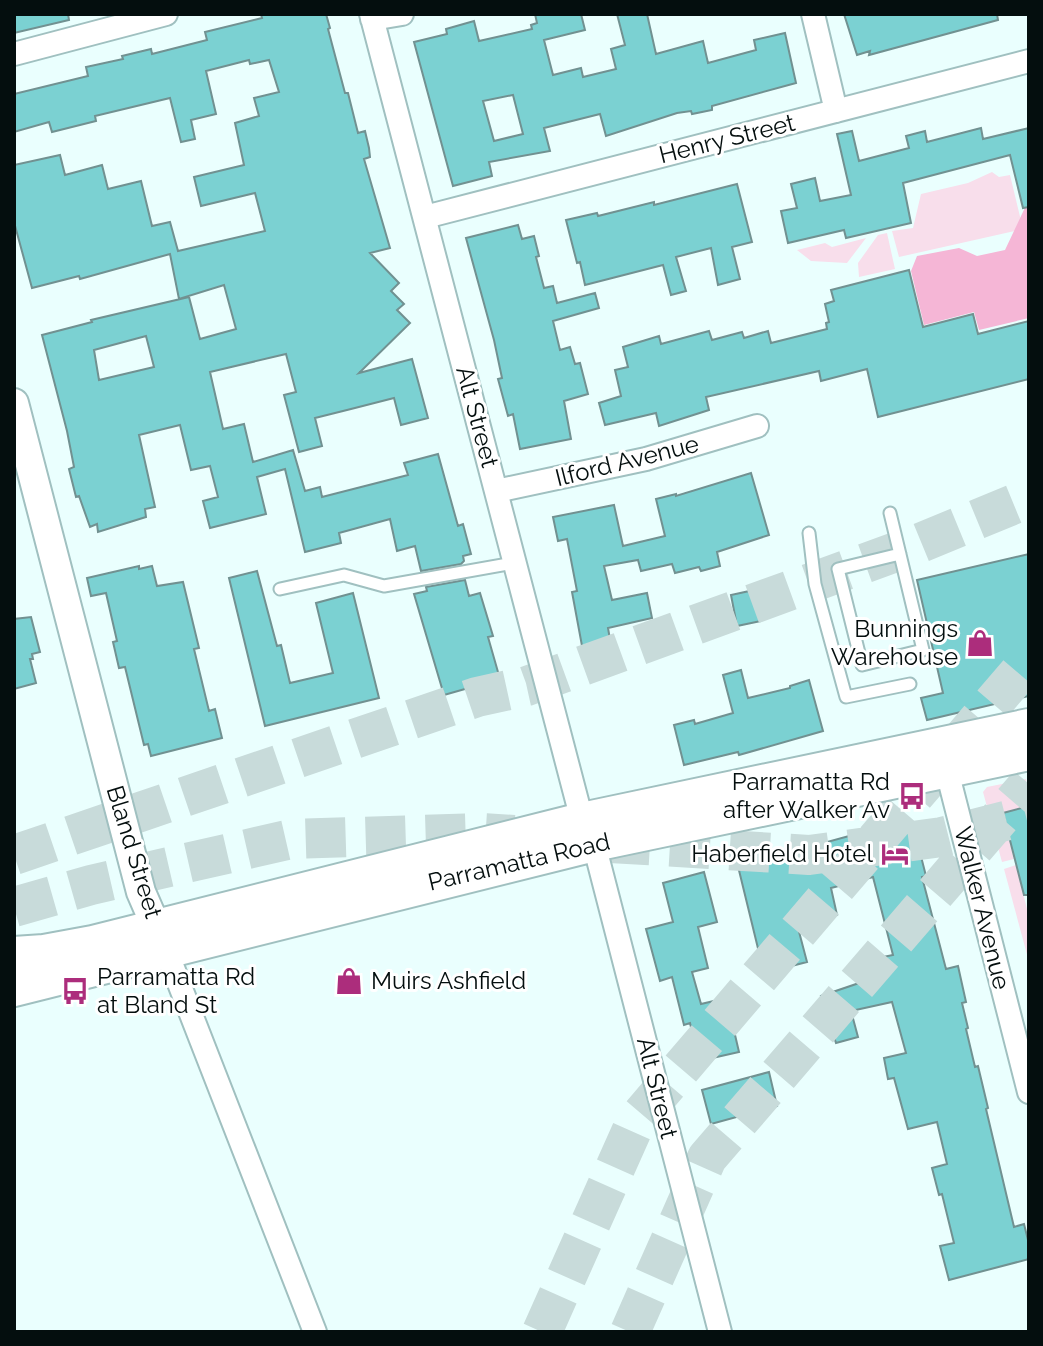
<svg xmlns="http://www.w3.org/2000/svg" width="1043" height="1346" font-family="Raleway,sans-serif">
<rect width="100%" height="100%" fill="#eafffe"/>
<path fill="#f8deeb" d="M992,172L999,177L1010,175L1023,229L899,257L892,231L913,228L921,194L968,183Z
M887,233L895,269L859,277L858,263L878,235Z
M866,238L847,263L811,261L797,250L825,243L832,247Z
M1026,779L1029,806L1003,814L1014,859L1002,862L983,792L987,787Z
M1016,865L1029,917V962L1004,869Z"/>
<path fill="#f5b6d6" d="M1029,199V318L979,330L974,312L924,325L911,271L917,256L959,248L977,256L1005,250Z"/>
<path fill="#7bd1d2" stroke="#719191" stroke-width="2" fill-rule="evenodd" d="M14,14H68L69,20L14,33Z
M261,14H326L330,28L328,29L345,93H348L358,133L365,131L369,148L370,157L364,159L390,248L370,253L399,283L391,291L404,304L397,310L410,323L359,373L412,359L428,418L401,425L394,398L351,409L315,418L322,446L299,452L284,395L296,392L286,354L210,372L223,429L244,424L253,462L293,450L305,491L320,487L322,497L408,475L404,463L438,454L458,526L463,524L471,554L463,556L464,561L461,564L421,571L415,546L397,551L390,519L339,533L341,543L305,552L285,469L257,477L266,514L210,528L203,501L218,497L210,466L191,470L180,425L139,435L155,507L145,509L146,517L98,532L97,524L90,527L79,496L76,497L69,469L74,467L67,431L42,335L92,322L91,320L189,297L200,339L236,329L224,285L179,299L170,254L80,279L79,276L32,288L14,222V165L60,155L65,175L102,165L108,189L141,181L152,226L170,222L178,251L265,231L255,193L201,206L194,177L244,165L235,123L259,116L254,98L279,92L269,60L250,64L249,60L206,71L216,114L191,120L195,139L181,142L170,98L95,116L96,121L52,132L49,122L14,132V94L88,76L86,67L123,59L122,56L151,49L152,54L207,40L205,32L262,18ZM146,336L154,367L99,380L94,350Z
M535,14H581L585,30L544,40L553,75L581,68L583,77L616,69L611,49L625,45L617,14H647L656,54L703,41L708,63L756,50L754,40L785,33L796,83L712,106V110L692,114L691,111L677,113L606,136L600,114L544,128L550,151L489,162L492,176L453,186L414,42L447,34L446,29L474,21L479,41L532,29L531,25L537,23ZM513,95L523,134L494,141L483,101Z
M844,14H997L998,20L869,55L870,51L857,55Z
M981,128L983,139L1029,128V207L1023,208L1010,155L903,183L911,223L846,238L844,230L788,243L781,211L797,208L791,184L815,178L820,201L851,195L837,134L852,131L859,161L909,148L906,136L925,131L927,142Z
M737,184L752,242L732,247L740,279L718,285L711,248L676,257L686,291L671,295L663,265L585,285L580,262L577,263L566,220L597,213L598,216L654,202V205Z
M518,225L522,239L534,236L539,256L536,257L544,288L553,286L557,303L595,293L599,308L553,321L560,350L570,347L575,364L580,363L588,394L564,401L571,439L520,449L513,414L508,416L498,379L502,378L494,340L466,238Z
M909,270L923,327L973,314L978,334L1029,321V379L878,417L867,369L821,381L819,371L706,397L709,410L659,426L656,413L605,425L599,403L621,396L615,370L628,367L623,347L659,336L661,344L709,331L712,340L742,332L744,338L768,331L771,343L827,329L826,323L829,322L825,304L834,301L831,290Z
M751,473L769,535L717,552L720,566L701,571L699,567L675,573L672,564L641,571L638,560L604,566L612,600L647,593L652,618L608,628L613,657L585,662L572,592L577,591L567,539L558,541L553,517L614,505L623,546L665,536L656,499L676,494V496Z
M1029,554V696L927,720L921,698L943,693L917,580Z
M139,566V569L152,566L157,586L183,582L199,648L194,649L209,711L215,709L222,738L151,756L148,744L144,745L125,667L119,668L113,642L117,641L106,593L91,596L87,578Z
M257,571L277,646L281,645L290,683L333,673L316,603L353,593L379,698L265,726L229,578Z
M465,580L469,596L480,593L493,636L488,637L500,679L444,695L414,594L427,591L426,587Z
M754,590L761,621L737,626L731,595Z
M31,617L40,652L32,654L33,659H30L36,683L14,689V619Z
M741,670L748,698L790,688V686L809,680L823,731L739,755L738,752L684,765L674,725L694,720L695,724L733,713L723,675Z
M1029,806V895H1024L1003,813Z
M913,825L926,876L922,877L946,969L958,966L966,1002L962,1003L968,1028L966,1029L975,1067L978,1066L988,1108L986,1109L1014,1227L1024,1224L1029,1244V1259L949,1280L940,1246L954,1243L942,1194L939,1195L932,1168L947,1164L937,1122L908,1129L894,1078L888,1079L884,1058L906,1053L892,1002L851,1011L858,1037L836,1043L821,996L862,982L858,962L893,955L873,877L831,888L837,915L797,924L807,962L764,973L736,858L757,854L758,856L820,842V844L849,836L850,841Z
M704,872L717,922L698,927L708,968L692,972L701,1004L718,1000L724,1024L732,1022L739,1052L699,1061L690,1023L684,1025L672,977L660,981L646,929L673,922L663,883Z
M769,1072L777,1106L711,1124L702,1090Z"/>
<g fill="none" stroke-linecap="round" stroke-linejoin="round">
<path stroke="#c8dbda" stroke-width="40" stroke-dasharray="40 20" stroke-linecap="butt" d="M610,843L809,855L942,837L1029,815
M14,855L477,697L527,686L915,545L1029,498
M14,907L91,885L291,839L483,833L514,835
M542,1332L636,1121L1029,661
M630,1332L707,1158L1029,784"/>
<g stroke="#a0c0c0" stroke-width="15">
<path id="service" d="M890,513L923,650L862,665L838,569L900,554
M809,533L815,584L846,697L910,684
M280,589L344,575L384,586L514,563"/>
</g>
<g stroke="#a0c0c0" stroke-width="26">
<path id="minor" d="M371,14L582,820
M813,14L836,111
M372,19L402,14
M14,54L166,14
M425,217L1029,61
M496,491L646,459L757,426
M947,771L1029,1092
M594,844L720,1332
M166,950L315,1332"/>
</g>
<g stroke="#a0c0c0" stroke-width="32">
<path id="tertiary" d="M14,403L141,892L164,945"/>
</g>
<g stroke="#a0c0c0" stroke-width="38">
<path id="primary" d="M14,954L44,952L93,943L582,820L1029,726
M14,989L594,844L1029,753"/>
</g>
<use href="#service" stroke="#fff" stroke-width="11"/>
<use href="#minor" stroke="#fff" stroke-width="22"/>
<use href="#tertiary" stroke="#fff" stroke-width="28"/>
<use href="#primary" stroke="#fff" stroke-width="34"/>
</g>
<defs>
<g id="shop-bare" transform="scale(2.16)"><path d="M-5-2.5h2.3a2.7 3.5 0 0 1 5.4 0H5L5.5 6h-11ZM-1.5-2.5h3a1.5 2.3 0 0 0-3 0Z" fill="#ac2d7c" stroke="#fff" stroke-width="2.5" paint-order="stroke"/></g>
<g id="bus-bare" transform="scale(2.16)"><path d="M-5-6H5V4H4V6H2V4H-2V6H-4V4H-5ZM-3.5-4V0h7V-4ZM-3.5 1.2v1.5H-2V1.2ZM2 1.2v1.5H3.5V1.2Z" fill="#ac2d7c" stroke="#fff" stroke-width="2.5" paint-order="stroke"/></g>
<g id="hotel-bare" transform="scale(2.16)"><path d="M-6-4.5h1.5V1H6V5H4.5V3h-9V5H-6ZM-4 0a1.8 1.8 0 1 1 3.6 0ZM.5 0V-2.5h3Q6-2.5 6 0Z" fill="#ac2d7c" stroke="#fff" stroke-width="2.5" paint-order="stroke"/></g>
</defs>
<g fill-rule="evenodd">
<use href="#shop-bare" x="980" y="643"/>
<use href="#bus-bare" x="912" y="796"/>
<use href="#hotel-bare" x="895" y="854"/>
<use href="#shop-bare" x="349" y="981"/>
<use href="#bus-bare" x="75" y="991"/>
</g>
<g text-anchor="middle" stroke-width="6" stroke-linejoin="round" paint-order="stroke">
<g font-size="24" fill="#040e0e" stroke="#fff">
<text transform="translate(727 139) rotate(-14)" y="8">Henry Street</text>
<text transform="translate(477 417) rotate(75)" y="8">Alt Street</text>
<text transform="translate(627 461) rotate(-14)" y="8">Ilford Avenue</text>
<text transform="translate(134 852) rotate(73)" y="8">Bland Street</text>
<text transform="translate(519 862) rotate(-13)" y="8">Parramatta Road</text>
<text transform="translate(982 908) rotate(76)" y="8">Walker Avenue</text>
<text transform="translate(657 1088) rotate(76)" y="8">Alt Street</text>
</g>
<g font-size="24" fill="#040e0e" stroke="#fff" text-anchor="end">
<text x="958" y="637">Bunnings<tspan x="958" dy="28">Warehouse</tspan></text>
<text x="890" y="790">Parramatta Rd<tspan x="890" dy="28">after Walker Av</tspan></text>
<text x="873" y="862">Haberfield Hotel</text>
<text x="97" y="985" text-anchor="start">Parramatta Rd<tspan x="97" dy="28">at Bland St</tspan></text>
<text x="371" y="989" text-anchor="start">Muirs Ashfield</text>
</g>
</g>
<rect width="1043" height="1346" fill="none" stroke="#040e0e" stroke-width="32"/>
</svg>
